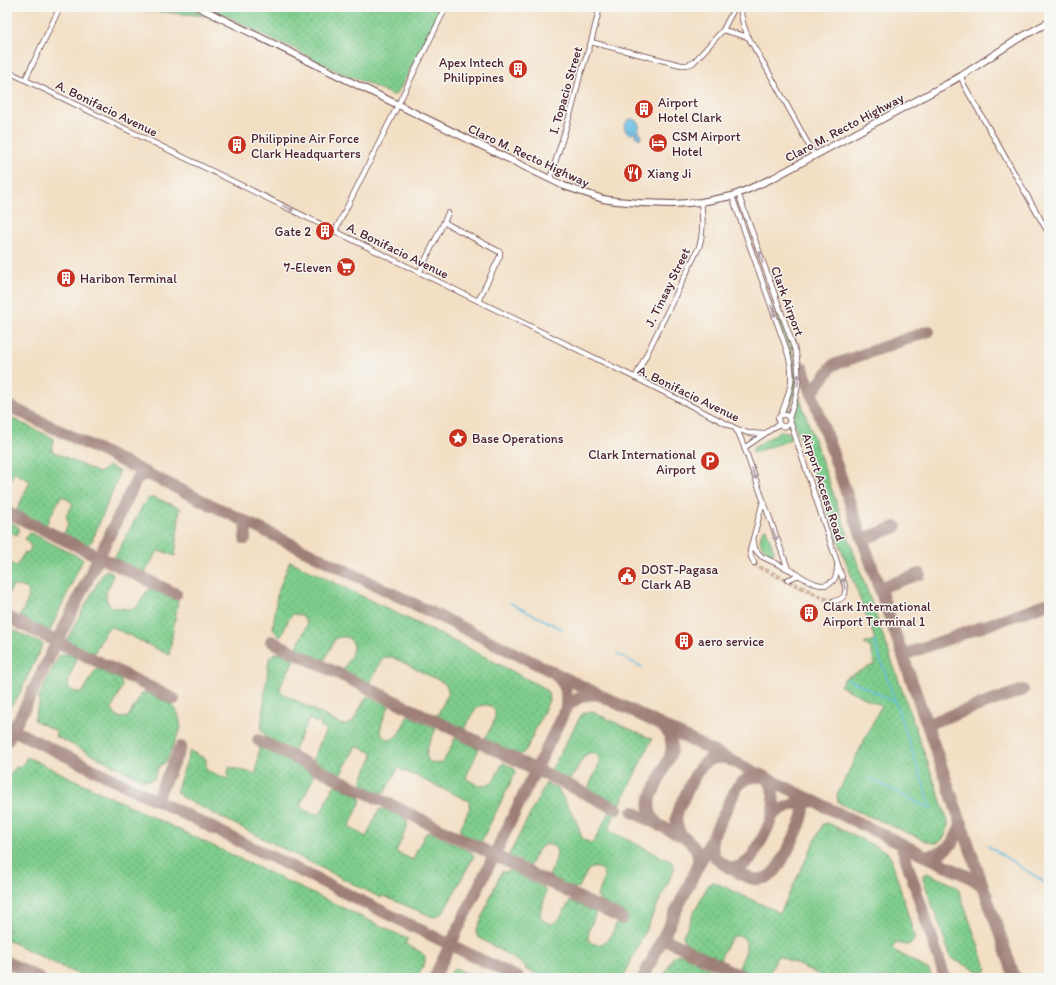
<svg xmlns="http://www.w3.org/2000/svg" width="1056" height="985" font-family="Itim,sans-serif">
<defs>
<pattern id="grass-dots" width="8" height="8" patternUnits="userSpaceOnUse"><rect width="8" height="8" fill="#7ecd8c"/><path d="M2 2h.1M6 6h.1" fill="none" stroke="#69a673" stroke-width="1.8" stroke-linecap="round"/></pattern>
<pattern id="water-ripples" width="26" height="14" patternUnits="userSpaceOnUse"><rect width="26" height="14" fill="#65bde2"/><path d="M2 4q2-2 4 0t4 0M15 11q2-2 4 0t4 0" fill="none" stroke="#5599b7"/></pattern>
</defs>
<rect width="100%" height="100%" fill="#f6f6f2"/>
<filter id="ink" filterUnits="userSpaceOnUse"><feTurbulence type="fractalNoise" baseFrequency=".025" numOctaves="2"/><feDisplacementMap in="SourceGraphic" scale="8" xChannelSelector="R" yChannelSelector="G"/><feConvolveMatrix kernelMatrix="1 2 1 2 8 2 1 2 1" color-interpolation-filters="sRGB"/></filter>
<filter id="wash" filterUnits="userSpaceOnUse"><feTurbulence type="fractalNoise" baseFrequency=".012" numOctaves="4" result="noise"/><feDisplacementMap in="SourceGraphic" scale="16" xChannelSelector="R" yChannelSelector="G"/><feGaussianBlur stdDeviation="0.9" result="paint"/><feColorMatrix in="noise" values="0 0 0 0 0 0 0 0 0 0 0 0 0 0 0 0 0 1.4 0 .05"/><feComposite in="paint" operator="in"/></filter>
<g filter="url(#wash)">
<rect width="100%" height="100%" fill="#f3dfc4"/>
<path fill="url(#grass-dots)" stroke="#64765c" d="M115,7H190L209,16L115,8Z
M208,7H441L425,42L398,92L394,95H392L360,80L347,76L334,70L289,46L276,42L241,23Z
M772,299L774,300C783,324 800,362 796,387C794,396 790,406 787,414L785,413V412L794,385L793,363Z
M799,396L948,821C948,829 946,841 936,843C934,843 931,843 929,842L843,805L838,802L837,795L881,706L840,686L845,678L875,664L870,647L864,644L874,640V637L793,419Z
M7,416L53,438L52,451L99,473L109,466L118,471V478L92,541L85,547L63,536C66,529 70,522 66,516L73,504L66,498L61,496L45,527L16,512L30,481L21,476L14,473L7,486Z
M780,431L789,432L791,439L753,453V448L755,446H757Z
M149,498H155L180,508L175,556L165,552L159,551L155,555L145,573L114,559L144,503Z
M7,520L17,526L19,528L17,535L7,530Z
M766,529L774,551L773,554H771C762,548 757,541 763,530Z
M31,533L83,559L50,631L20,616C27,602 38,585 13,586L7,596V562L16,566L25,552L28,553L31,548L29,543L25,539L28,534Z
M290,561L470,649L544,688L548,693L549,700L526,750L521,755L518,754L485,740V738C490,729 504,709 487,705C484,705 480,705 478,707C473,712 468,723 464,729L437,716L448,694C449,690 447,686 444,683L392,657H384L382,659L370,683L343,671C347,662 360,645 348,638C344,636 339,637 335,639L324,661L297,647L307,625L305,619L300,615L293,614L289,618L282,635L280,637L276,633L273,628L277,594Z
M104,571H110L113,574C112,590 99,590 111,607L130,609L137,607L147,591L150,589L178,601L169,655L112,627L107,629L93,655L66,641Z
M7,627L43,644L19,695L12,705L7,707Z
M275,653H281L294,660L281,685L280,689L282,693L340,724L347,725L353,721L367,696L389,706C386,713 382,720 381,727C380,731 381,734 383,736C395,749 404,723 408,715L436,729C433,737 417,761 435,763C438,764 442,763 444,760C448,755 452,744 455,738L479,749L466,777L467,779L479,786C496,785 495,775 503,763L514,768L516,772L481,842L463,834L460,829L470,807L469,801L398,768L385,792C377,794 366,788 361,781L373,756L372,753L371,752L356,746L341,774L316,763L313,758L326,730L320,726V722L319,721L316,723L309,719L293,752L267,738L261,729L269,658Z
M65,654L70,655L75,657C76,667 68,676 68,687C72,691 76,693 82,693L95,671L97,669L121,680L122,686L112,709C115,717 120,719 128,717L141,695L145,692L170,704L175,708L179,716L181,728L166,762L159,766L154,779L150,780H143L55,736L56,731L34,720L39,703L38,698L59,656Z
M585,712H592L652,739L620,805L589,790C588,780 605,763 597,755C586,745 578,768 574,774C572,777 569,779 567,781C561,778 553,776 551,770L580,717L583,713Z
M259,746L313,774V778L300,806C306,811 312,814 320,814L333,787L336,785L359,796L361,801L349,827L366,837L379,810L384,809L407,820V827L396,852L413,860L417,849L426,833L431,832L471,852L474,856L444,911L439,915L433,917L383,896L381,898L183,798L176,792L190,751L206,759V770L227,779L229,767L256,774Z
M27,757L408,939L405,944L421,952L425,956V962L418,978H85L7,940V779L15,768L22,766Z
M546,783L558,789L576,820L582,838L590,843L594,842L609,812L615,814L608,830L672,862C674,865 675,868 673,872L623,978H545L525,969L526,966L478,937L476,932L477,929L501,872L511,871L544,888C551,899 531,914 546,922C559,929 564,909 570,901L573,902L593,911L595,913V915C592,923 581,944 596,944C600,945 605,943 608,940C613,936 613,928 617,923C619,922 621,921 622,919L623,912L600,901L597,896C600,889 610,872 598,868C594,867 591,868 588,870L579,887L576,888H573L549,876C552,868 564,848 550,845C547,844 543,845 541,847C536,852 532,861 529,867L512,859L509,855Z
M826,823L830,824L887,852L891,858L915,938C911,947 903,946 896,942L892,949L929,970L932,978H826L779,956L777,957L767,978H757L739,968C741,962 747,951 746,944C746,941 744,938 742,937C730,931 724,952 720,959L686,943L684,940L683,935L708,885L710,883L714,882L780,913L823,824Z
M927,873L954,885L958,888L986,967L987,970L984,972H980L952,959L950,955L923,879V875Z
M678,954L683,955L727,978H663L673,957Z
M454,969H457L475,977L477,972L490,978H447L452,971Z"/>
<path fill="url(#water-ripples)" stroke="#586e86" d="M630,119C638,119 642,126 637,132L640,133L642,135L640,139L636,137V133L630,134C622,131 623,123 630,119Z"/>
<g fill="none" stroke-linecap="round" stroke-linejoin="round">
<path stroke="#65bde2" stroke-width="1.5" d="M510,603L562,629
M874,640L932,810
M617,654L642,667
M848,679L895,702
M869,778L932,810
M988,846L1049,885"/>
<path stroke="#9e7f78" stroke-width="12" d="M803,368L1015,978
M812,393L833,365L929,331
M7,405L602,696L665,727L724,757L971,878L980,884L987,895
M7,512L176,594
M245,539L247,522
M863,539L896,527
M879,588L920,574
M7,617L174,699
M271,641L617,809
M903,655L1049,603
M556,675C567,686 567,693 566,708
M927,724L1023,690
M7,727L518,978
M258,740L494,855L622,919
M7,741L23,711L137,479L143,475H149
M156,800L181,747
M633,812L687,839C696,847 700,855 697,866
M772,816C781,807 797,802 810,802
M660,826C651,818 648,810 650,799L670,756C674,745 671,735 663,726
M683,837C676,829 675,820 678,810C682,802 686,793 690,785C698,769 704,756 724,758
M712,839C712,845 712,852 715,857C720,864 745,877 753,879C757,880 761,879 765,878C772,876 775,871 779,866C786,853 804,822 804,809C803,802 799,797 795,792
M901,844L945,978
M925,856L942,852L953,843L962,823
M663,938L745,978
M7,962L39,978
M434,978L566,708C576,698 584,693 599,695
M643,978L737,787C743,781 749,776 758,777C759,777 764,777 764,777C775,781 775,808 772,817C769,826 754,857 747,862C742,866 736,868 730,868"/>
</g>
</g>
<g filter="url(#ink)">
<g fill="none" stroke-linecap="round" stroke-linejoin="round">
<path stroke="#d1b9a5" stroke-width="4.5" stroke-dasharray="4.5 2" stroke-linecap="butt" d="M754,563L757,566L823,598L833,601"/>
<g stroke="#633c42" stroke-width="6">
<path id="minor" d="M741,7C740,31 758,52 768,71C784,99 799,127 814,155
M723,30L748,37
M591,42L681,65H687L693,63L723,30L735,7
M7,71L640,380L735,428L748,433L764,434
M961,76L964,85L1049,234
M25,80L60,7
M550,179L573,105L579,79L591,42L600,7
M738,193L796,353C801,380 798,392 789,418
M732,196L786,348C796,377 791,388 781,415L778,418L779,424
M444,222L448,213
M335,231L392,117L446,7
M419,273L444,222L449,225L498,251L500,252V256L478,301
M635,378L699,247C704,232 703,217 701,202
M781,415H786L789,418L845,586C847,595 843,600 833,601
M779,424C783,428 788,427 790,421
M736,430L739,434L743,444L788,569
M744,448L779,424
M753,538L755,549L761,556C771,561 782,566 792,571C803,577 821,592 833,581C837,577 837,571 837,566
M754,563L751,557L750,551L763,501
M787,580L799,575"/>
</g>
<g stroke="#633c42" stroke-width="8">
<path id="major" d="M198,7L564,186L603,199L616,201L640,203L673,204L701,202L732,196L749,189L773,178L947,84L961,76L1018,39L1049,22"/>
</g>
<use href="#minor" stroke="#fff" stroke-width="4.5"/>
<use href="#major" stroke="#fff" stroke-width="6"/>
</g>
<defs><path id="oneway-shaft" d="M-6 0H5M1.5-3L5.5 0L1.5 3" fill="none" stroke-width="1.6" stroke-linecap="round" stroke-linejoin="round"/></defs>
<g stroke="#ae9aa0">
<use href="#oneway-shaft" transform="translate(288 208) rotate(26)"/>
<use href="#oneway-shaft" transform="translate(761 257) rotate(-109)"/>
<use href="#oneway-shaft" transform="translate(773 311) rotate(70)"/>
<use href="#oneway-shaft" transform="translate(798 380) rotate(-87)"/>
<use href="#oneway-shaft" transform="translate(754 474) rotate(70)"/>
<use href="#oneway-shaft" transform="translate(775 535) rotate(69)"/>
<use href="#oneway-shaft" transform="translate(844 584) rotate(-105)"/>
</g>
</g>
<defs>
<g id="building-disc" transform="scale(1)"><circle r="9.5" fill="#c8321e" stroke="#f6f6f2"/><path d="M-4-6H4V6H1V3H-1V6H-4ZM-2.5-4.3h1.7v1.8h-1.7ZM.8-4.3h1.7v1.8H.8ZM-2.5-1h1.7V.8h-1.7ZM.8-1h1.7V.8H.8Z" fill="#fff"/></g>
<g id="hotel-disc" transform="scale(1)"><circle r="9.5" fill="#c8321e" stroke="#f6f6f2"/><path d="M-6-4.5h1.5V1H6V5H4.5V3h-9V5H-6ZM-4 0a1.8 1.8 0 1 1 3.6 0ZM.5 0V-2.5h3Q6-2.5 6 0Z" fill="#fff"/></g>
<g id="restaurant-disc" transform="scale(1)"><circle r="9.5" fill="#c8321e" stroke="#f6f6f2"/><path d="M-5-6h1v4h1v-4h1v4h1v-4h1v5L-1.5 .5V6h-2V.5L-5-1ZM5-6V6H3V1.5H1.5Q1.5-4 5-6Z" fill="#fff"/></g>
<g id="supermarket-disc" transform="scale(1)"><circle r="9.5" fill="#c8321e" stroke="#f6f6f2"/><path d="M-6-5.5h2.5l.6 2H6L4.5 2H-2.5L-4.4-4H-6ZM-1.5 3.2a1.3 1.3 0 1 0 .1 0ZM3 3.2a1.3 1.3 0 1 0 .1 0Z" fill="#fff"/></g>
<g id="sight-disc" transform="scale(1)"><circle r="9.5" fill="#c8321e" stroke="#f6f6f2"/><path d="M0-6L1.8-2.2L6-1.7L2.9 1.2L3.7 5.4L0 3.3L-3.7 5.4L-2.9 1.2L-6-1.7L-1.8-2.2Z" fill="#fff"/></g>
<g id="parking-disc" transform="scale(1)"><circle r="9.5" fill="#c8321e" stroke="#f6f6f2"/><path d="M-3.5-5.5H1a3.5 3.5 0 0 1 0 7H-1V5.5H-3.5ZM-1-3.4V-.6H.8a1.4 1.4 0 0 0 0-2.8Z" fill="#fff"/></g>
<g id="civic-disc" transform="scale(1)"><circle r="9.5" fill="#c8321e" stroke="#f6f6f2"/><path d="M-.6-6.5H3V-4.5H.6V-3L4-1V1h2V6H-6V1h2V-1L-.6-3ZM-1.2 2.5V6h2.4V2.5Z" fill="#fff"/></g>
</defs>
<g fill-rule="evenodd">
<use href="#building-disc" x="518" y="69"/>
<use href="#building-disc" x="644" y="109"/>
<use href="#hotel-disc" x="658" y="143"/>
<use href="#building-disc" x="237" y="145"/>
<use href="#restaurant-disc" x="633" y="173"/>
<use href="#building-disc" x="325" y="231"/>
<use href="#supermarket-disc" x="346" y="267"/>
<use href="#building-disc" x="66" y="278"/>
<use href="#sight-disc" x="458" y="438"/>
<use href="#parking-disc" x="710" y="461"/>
<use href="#civic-disc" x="627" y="576"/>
<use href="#building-disc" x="809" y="613"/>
<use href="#building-disc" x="684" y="641"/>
</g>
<g text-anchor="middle" stroke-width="3" stroke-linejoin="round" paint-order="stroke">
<g font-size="13" fill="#4a1f2b" stroke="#f6f6f2" text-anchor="start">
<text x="504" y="67" text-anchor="end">Apex Intech<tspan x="504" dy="15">Philippines</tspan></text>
<text x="658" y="107">Airport<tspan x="658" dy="15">Hotel Clark</tspan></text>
<text x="672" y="141">CSM Airport<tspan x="672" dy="15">Hotel</tspan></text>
<text x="251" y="143">Philippine Air Force<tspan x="251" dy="15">Clark Headquarters</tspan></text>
<text x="647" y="178">Xiang Ji</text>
<text x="311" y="236" text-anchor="end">Gate 2</text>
<text x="332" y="272" text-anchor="end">7-Eleven</text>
<text x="80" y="283">Haribon Terminal</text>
<text x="472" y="443">Base Operations</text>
<text x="696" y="459" text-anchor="end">Clark International<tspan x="696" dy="15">Airport</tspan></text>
<text x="641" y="574">DOST-Pagasa<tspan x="641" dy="15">Clark AB</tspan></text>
<text x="823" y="611">Clark International<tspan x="823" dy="15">Airport Terminal 1</tspan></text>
<text x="698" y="646">aero service</text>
</g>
<g font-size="13" fill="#4a1f2b" stroke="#f6f6f2">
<text transform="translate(565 90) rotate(-74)" y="5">I. Topacio Street</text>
<text transform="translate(107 108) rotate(26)" y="5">A. Bonifacio Avenue</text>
<text transform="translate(844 127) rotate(-28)" y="5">Claro M. Recto Highway</text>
<text transform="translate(529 155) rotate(25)" y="5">Claro M. Recto Highway</text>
<text transform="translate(398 250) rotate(26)" y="5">A. Bonifacio Avenue</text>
<text transform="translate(667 287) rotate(-64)" y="5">J. Tinsay Street</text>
<text transform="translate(788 301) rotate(70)" y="5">Clark Airport</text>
<text transform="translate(689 393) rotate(26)" y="5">A. Bonifacio Avenue</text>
<text transform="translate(824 487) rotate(72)" y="5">Airport Access Road</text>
</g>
</g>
<rect width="1056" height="985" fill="none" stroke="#f6f6f2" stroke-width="24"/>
</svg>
